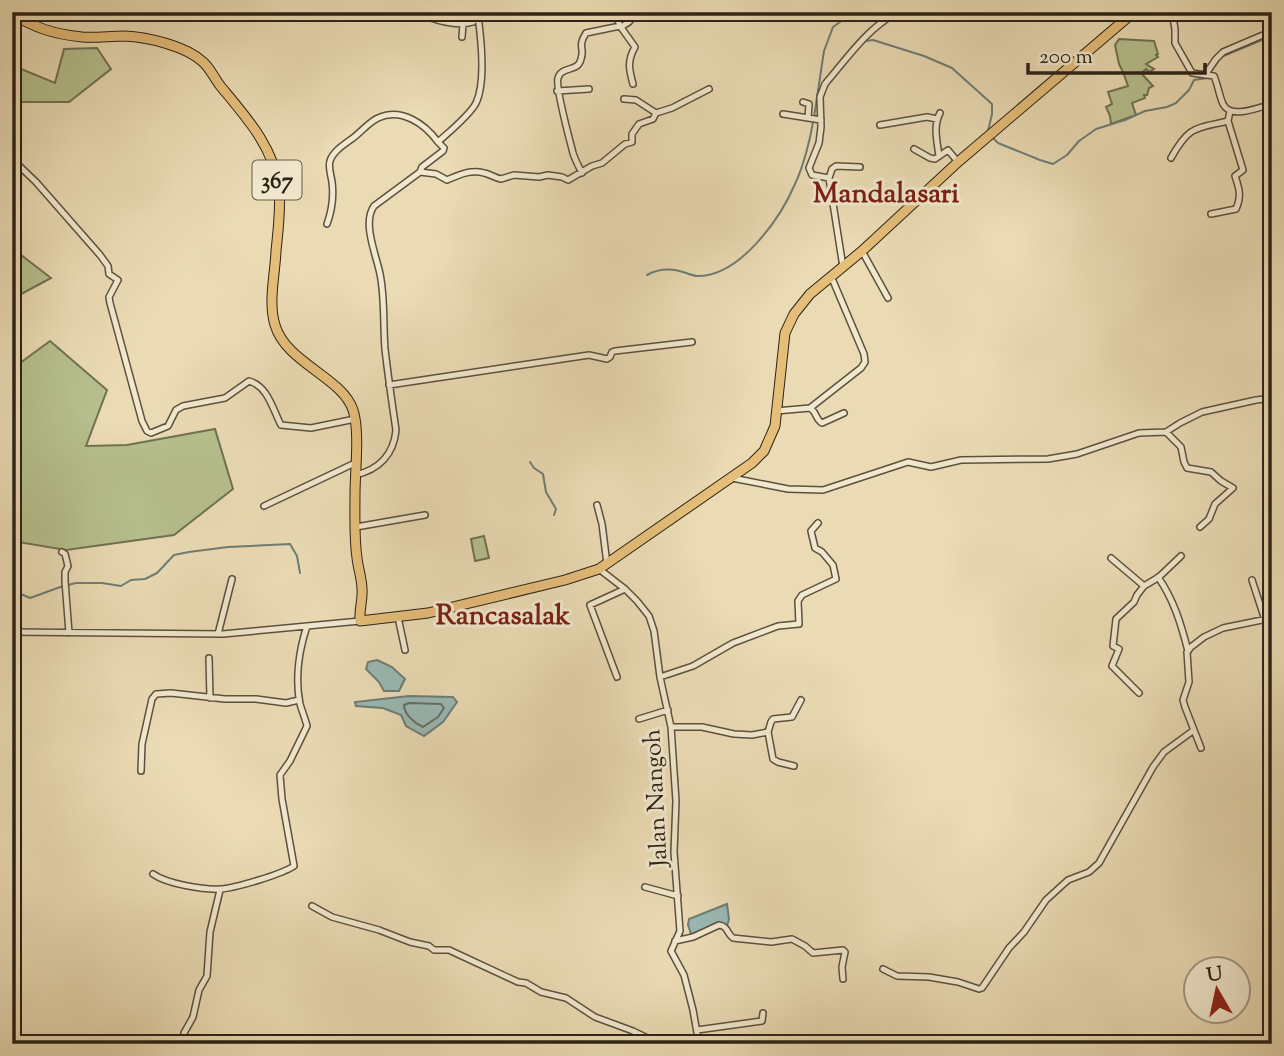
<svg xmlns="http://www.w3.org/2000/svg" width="1284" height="1056" font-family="'Sorts Mill Goudy',serif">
<rect width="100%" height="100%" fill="#eadbb4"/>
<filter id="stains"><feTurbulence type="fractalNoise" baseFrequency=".00286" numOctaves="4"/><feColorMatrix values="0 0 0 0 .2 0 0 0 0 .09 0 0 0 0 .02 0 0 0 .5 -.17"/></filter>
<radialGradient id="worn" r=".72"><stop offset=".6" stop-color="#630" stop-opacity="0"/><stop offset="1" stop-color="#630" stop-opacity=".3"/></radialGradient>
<path fill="#b6c08e" stroke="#717152" stroke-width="2" d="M1119,39L1154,41L1158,54L1156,55L1158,57L1146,64L1154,69L1149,72L1146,69L1141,73L1153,86L1149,88L1147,95H1144L1145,98L1132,103L1136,115L1111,124L1110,116L1106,107L1112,104L1108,92L1128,86L1123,72L1119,64L1115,45Z
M97,48L111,69L69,102H12L14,66L55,83L64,49Z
M12,248L51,278L12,299Z
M50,341L107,390L86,446L127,445L215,429L233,489L174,535L66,550L12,541V369Z
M484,536L489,558L475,561L471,539Z"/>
<path fill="#9ab9b5" stroke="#6e7d75" stroke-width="2" d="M377,660L392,667L405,679L399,691H384L379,682L366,669L368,662Z
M409,696L453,697L457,702L443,722L424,736L406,726L401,715L383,708L356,706L355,702Z
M727,904L729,919L727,926L718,923L707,929L691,934L688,925L689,919Z"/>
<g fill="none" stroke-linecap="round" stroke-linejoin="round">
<path stroke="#636e66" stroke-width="2" d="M409,703L441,704L444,708L438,717L423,727C414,723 404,714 404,705Z"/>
<path stroke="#6e7d75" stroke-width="2" d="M866,41L873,40L924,56L952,68L992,104V114L988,131
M1210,73L1221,57L1272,36
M814,117L824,51L833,27L854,12
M993,138L998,143L1040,160L1053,164L1067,155L1079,141L1096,129L1125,120L1145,111L1167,107L1176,103L1189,90L1194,80L1207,78
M647,275C658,269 670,268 683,272C687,273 693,276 698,276C740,276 780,219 795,184C803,167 810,141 813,122
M530,462L534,468L543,474L546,492L556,509L554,515
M68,585L76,583H102L121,586L131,580L145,579L157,573L174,555L189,552L228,547L290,544L297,556L300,573
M12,593L21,594L30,598L63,586"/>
<g stroke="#5c503e" stroke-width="8">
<path id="street" d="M417,12C433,20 456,27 473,22L478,16
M615,12L620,26L635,47C627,61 629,69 633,84
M1172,12L1175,29V43L1192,73L1214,76C1218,85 1219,95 1223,104C1231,120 1259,107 1272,104
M621,27L629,22L637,12
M462,37L463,24
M1205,75L1216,59L1223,52L1263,35
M557,91L589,89
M624,99L636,100L656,113
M803,102L809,104L808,118
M783,114L821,120
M880,125L927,117L937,119
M914,149L930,158L935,159L948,150L958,162
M939,156C937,141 933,126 940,113
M1171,158C1189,126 1194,129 1228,121
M12,159L36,182L100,255L108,266L109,274L118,280L109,297L110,303L142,421L147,431L151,433L168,426L176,410L183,406L225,398L249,381C268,386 273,410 281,425L311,428L355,419
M860,167L836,166L832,169L829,178L812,175L809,168L819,143L821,127L820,97L825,84C849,56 865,31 897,12
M420,172L436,174L447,180C459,175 471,169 484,173C490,174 495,178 501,179L514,175L539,177L548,175L562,177L568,180L592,166L602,163L625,144L632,142V134L639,124L653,119L656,113L672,108L709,89
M582,173C579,167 575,160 573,153C570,141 555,87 558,78C562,65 578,73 581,59C585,48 577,47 586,33L620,26
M829,178L843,267
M1211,214L1236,209C1242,196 1239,188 1235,176L1243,170L1228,121L1230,111
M327,224C332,210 334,197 332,182C331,175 328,167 330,161C333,151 345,144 353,138C361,132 369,122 378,118C401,107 425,124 438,142
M862,251L888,298
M389,385L589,355L607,359L610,357L612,352L615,351L692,342
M810,408L861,368L865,362L864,354L831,276
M776,411L810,408C816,411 816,420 822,423L844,413
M1166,432L1181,447L1184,462L1187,468L1211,472L1221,481L1233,488L1215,504L1209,519L1200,527
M355,475C379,470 394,454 396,430C392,403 388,376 385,349C383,324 385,298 380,274C376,254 362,223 374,206L420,172L422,167L443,151L444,148L438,142C449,132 470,115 476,103C486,82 481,38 478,16L487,12
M732,478L788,489L823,490L908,462L931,467L961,460L1048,459L1077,454L1139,433L1166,432L1180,423L1202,412L1256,400L1272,398
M597,505L602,524L607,564
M264,506L355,463
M356,527L425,515
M62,552L65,554L68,566L65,572V581L69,633
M1111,558L1144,586L1159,577L1181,556
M599,569L625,589L637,601L649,616L654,631L660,677L671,727L676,801L674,852L680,931L671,951L684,975L693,1010L699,1044
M1158,577C1174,600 1181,624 1188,651
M1252,580L1265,620
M398,617L405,650
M12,632L223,634L360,621
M218,634L232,579
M209,658L210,698
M617,677L590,605L625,589
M660,677L693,666L733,643L778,626L799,624L798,601L802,595L836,579L833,565L822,552L815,548L811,531L818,523
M1139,693L1112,666L1119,649L1113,646L1116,619L1134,602L1137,595L1144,586
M639,719L668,710
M671,727H702L734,734L752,735L768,732L771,722L773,719L792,717L801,700
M768,732L773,759L778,762L794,766
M1201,748L1185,707L1183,700L1189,682L1187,652L1191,647L1204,637L1223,628L1272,618
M141,771L142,744L152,699L156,694L171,693L225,699H256L286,703L299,700
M153,874C167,884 204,890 221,889C236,888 282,874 294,866L282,799L280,775L290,761L307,726C305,718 302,711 300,704C295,679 299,650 307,626
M645,887L678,896
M312,906L332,917L379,930L410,942L429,946L434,950H449L518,982L526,983L541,992L566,998L595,1017L633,1031L660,1044
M675,941L693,937L719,925C728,926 727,934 733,938L771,942L792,939L805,946L813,953L843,950L845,952L842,967L843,979
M883,969L897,976L929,977L958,982L979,989L982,988L1009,948L1024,932L1046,900L1068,880L1089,872L1099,863L1153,767L1164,752L1194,730
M697,1030L762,1021L763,1013
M184,1033L193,1017L199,990L207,976L210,932L220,890"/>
</g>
<g stroke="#2c2216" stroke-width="11">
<path id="primary" d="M12,14C36,28 53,34 82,37C96,38 110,36 124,36C148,37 186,46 203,62C211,69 215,80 222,88C247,118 274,148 279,188C281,209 278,231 276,251C275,275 268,302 275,325C286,363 342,377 353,410C360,431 355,471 355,494C355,515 354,537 357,558C358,568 362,579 362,589C363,600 359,609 360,621L428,613L565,580L599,569L752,463L764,451L775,426L785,333L794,314L810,294L862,251L958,162L1134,12"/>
</g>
<use href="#street" stroke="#f1e8ce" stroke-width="5"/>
<use href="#primary" stroke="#e5be7a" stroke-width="9"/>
</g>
<g text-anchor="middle" stroke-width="6" stroke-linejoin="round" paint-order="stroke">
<rect fill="#f1e8ce" stroke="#675d4d" stroke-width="2" x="252.5" y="160.5" width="49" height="39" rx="5"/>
<g font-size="23" font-weight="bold" fill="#2c2216">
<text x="277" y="188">367</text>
</g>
<g font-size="24" fill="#2c2216" stroke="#f1e8ce">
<text transform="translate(655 798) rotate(-93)" y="8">Jalan Nangoh</text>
</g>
<g font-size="28" font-weight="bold" fill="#7a1f14" stroke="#f1e8ce">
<text x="886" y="202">Mandalasari</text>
<text x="503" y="624">Rancasalak</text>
</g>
</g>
<rect width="1284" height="1056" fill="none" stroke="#eadbb4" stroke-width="42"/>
<rect x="14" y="14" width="1256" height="1028" fill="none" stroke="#2c2216" stroke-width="3.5"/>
<rect x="21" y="21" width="1242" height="1014" fill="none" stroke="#2c2216" stroke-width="2"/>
<g transform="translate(1217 990) rotate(351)"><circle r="33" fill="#f1e8ce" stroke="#a29984" stroke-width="2"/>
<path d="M0-5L12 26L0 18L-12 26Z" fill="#8f2418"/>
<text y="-10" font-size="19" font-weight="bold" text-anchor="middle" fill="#2c2216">U</text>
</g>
<path d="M1028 63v10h177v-10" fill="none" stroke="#2c2216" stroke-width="3.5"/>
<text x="1039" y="63" font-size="21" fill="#2c2216" stroke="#f1e8ce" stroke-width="5" paint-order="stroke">200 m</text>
<rect width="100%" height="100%" filter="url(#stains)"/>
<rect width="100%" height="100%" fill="url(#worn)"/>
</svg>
